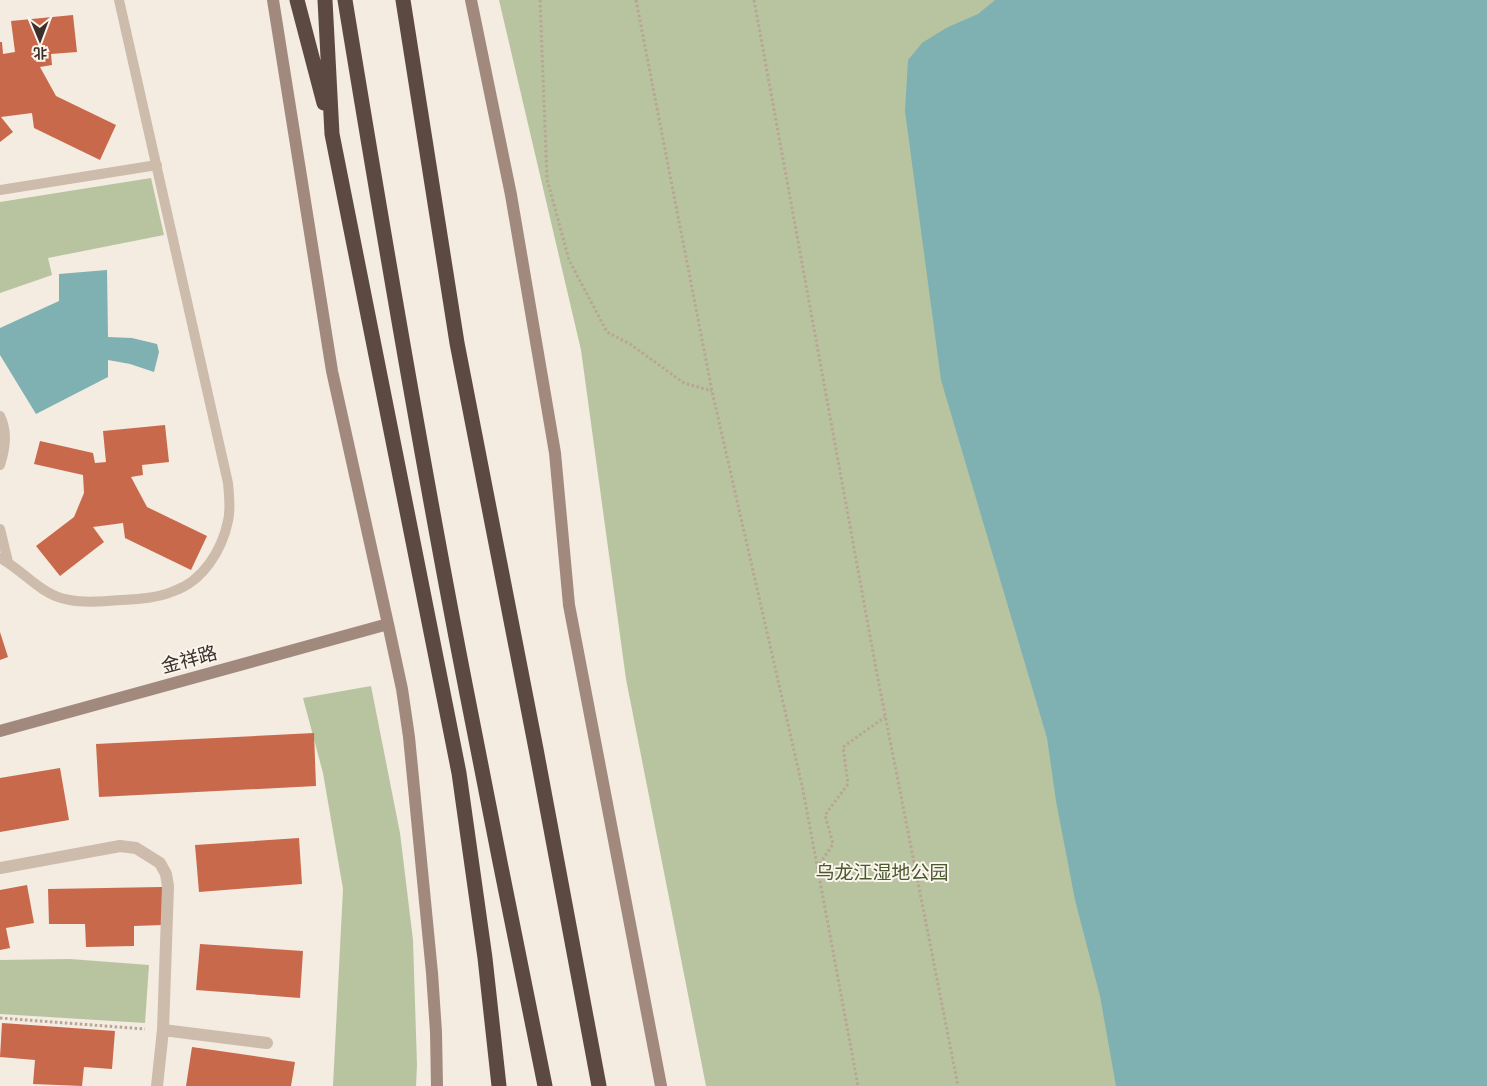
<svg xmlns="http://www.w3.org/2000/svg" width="1487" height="1086" font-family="'Titillium Web','Noto Sans SC',sans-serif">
<rect width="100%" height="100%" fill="#f4ebe1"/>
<path fill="#b8c4a0" d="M499,0H1010L1148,1086H706L626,679L581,350Z
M151,178L164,235L48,258L52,275L0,293V202Z
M371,686L400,833L413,940L417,1065L416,1086H333L343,889L323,773L303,698Z
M70,959L149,965L145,1023L0,1014V960Z"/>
<path fill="#7fb0b2" d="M995,0H1487V1086H1116L1100,996L1075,900L1056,801L1047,738L941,380L905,111L908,60L922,43L946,28L978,14Z
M107,270L108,337L132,338L157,344L159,352L154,372L130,364L108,360V377L36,414L0,355V328L59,301V274Z"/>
<path fill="#c8694b" d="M73,15L77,52L51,54L52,65L40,67L56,96L116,125L100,160L34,128L32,113L1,117L13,132L0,142V42H2L3,54L15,52L11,21Z
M165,425L169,462L142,465L143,475L131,477L147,507L207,536L191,570L125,538L123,523L93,527L104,542L60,576L36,546L74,517L84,493L83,475L34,464L40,441L93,453L95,463L106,462L103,431Z
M0,632L8,657L0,660Z
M314,733L316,786L99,797L96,744Z
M60,768L69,820L0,832V778Z
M299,838L302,884L199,892L195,845Z
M27,885L34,923L6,928L10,948L0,950V890Z
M162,887V925L134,926V946L86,947L85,924H49L48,889Z
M200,944L303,951L300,998L196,990Z
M2,1023L115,1031L112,1069L84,1067L82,1086L33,1084L35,1060L0,1057Z
M192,1047L295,1062L291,1086H186Z"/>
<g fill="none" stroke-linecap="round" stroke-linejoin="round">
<path stroke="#b9a596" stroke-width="3" stroke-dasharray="2.5 2.5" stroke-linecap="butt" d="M540,0L547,179L569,260L607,332L630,344L684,383L712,391
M636,0L712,391L803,790L858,1086
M754,0L877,674L958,1086
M817,868L833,844L825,815L848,784L843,747L885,717
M0,1018L145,1029"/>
<path stroke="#cdbbac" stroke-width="10" d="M0,190L157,165
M0,416C8,432 5,449 0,465
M0,529L8,562
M0,558C21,569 38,591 61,598C81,604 101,601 122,600C140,599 158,598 174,591C203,581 222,550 228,521C231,509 229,495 228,483L119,0"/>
<path stroke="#cdbbac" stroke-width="12" d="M0,868L120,846L136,848L160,863L166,874L168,886L163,1030L157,1086
M163,1030L267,1043"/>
<path stroke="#a18a7d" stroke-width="12" d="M273,0L332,371L388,624L402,689L409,737L432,973L436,1032L437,1086
M471,0L511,195L555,453L569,605L661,1086
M0,731L388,624"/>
<path stroke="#5c4a42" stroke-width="15" d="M297,0L324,103
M325,0L332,134L459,773L485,958L499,1086
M345,0C383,232 422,464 467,694C492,825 519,955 545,1086
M403,0L457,343L536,749L599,1086"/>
</g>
<g text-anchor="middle" stroke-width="4" stroke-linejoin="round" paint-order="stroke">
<g font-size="19" fill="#3b302b" stroke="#fbf5ee">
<text transform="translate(189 659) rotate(-15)" y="7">金祥路</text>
</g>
<g font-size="19" fill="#4a5a2e" stroke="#fbf5ee">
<text x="882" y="879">乌龙江湿地公园</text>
</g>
</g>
<g transform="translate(40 40) rotate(179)" stroke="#fbf5ee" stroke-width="4" paint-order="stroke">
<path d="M0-4L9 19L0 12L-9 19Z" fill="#3b302b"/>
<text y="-8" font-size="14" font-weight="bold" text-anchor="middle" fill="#3b302b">北</text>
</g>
</svg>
